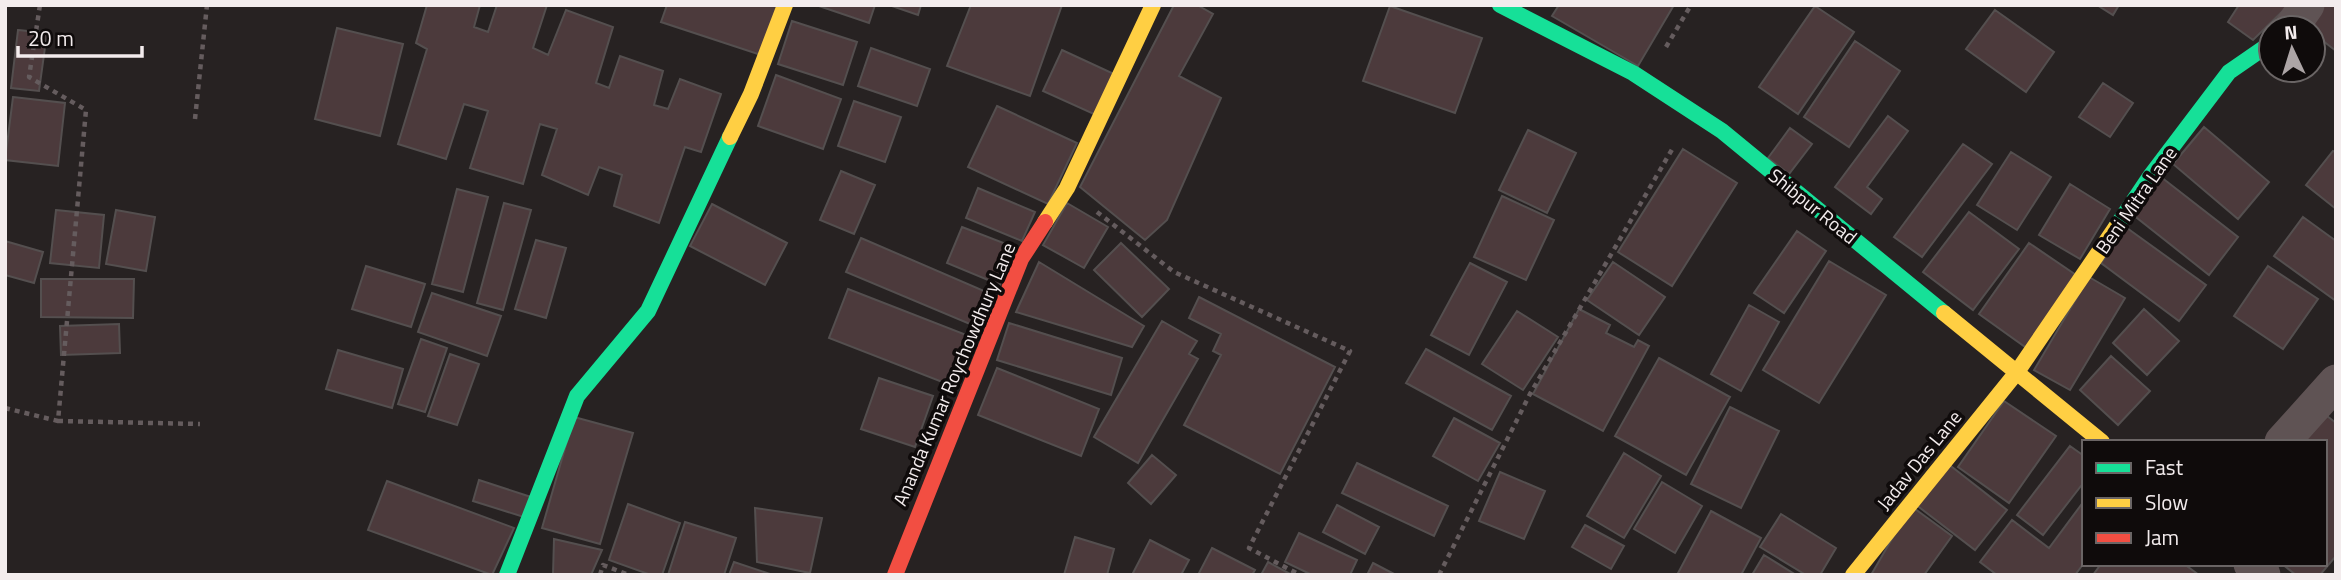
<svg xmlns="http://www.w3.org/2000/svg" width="2341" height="580" font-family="'Titillium Web',sans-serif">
<rect width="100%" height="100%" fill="#272222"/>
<path fill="#4c3a3c" stroke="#544f4f" stroke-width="2" d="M427,5H480L474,27L488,32L497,5H547L533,48L548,55L566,10L613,27L596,83L609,88L620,56L663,71L654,105L668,109L680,79L721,94L701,152L685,147L659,223L614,206L622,175L599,167L588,195L542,175L557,129L540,124L523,184L470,168L488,111L464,104L446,159L398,144L427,49L416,43Z
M667,5H778L761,55L661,22Z
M816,5H875L869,23Z
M889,5H921L918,15Z
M971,5H1062L1030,96L947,66Z
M1174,5H1197L1213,14L1179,76L1221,98L1167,220L1145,240L1080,187Z
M1559,5H1674L1638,66L1552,16Z
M2097,5H2119L2113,15Z
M2239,5H2289L2253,40L2228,22Z
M2318,5H2336V51L2313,33V28H2306Z
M1390,6L1482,38L1455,113L1363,81Z
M1815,6L1854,32L1798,114L1759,87Z
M1995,10L2054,52L2026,92L1966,49Z
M792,21L857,42L843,85L778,64Z
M337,28L403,44L380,136L315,119Z
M18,30L47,33L39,91L11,88Z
M1855,41L1900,71L1849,147L1804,117Z
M871,48L930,69L917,106L858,86Z
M1062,50L1114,74L1096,115L1043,91Z
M776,75L841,99L823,149L758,126Z
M2103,83L2133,103L2110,137L2079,117Z
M13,97L65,103L58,166L5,160Z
M854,101L901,117L885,162L838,146Z
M997,106L1077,143L1048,204L968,167Z
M1888,116L1908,131L1867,187L1882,199L1871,214L1835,187Z
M2204,127L2269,182L2238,219L2173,164Z
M1790,128L1812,144L1789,174L1768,158Z
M1528,130L1576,153L1547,213L1499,190Z
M1963,144L1992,164L1922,257L1894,237Z
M1683,149L1737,183L1672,286L1618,252Z
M2333,151L2336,152V209L2306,185Z
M2011,152L2051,177L2017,230L1977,205Z
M841,171L875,185L854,234L820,220Z
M2161,177L2238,237L2209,275L2132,214Z
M2070,184L2110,209L2080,259L2039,235Z
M978,188L1035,212L1022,241L966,218Z
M457,189L488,197L463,292L432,284Z
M1502,196L1554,220L1526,280L1474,257Z
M504,203L531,210L503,310L477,303Z
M1067,203L1108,227L1084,268L1043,245Z
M712,204L787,243L765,285L690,246Z
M56,210L104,215L99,268L50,263Z
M116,210L155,217L146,271L106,264Z
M1969,212L2019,249L1973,310L1923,272Z
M2303,217L2336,241V301L2274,256Z
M962,227L1014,247L1000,285L947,263Z
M2127,228L2206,285L2179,321L2101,263Z
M1797,231L1826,251L1784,313L1754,293Z
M861,238L991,294L977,327L846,272Z
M536,240L566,248L546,318L515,309Z
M5,241L43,252L34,283L5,275Z
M1121,243L1169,289L1142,317L1094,270Z
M2029,243L2079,277L2028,349L1979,314Z
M1829,261L1886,295L1819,403L1763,370Z
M1039,262L1144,326L1132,347L1016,312Z
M1613,262L1665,297L1639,335L1587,300Z
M1470,263L1507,282L1469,355L1431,335Z
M366,266L425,284L411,327L352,309Z
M2268,266L2318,299L2283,349L2234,316Z
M2089,277L2125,298L2070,390L2034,370Z
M41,279H134L133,318L41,317Z
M848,289L969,336L950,385L829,338Z
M432,293L501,316L487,356L418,332Z
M1199,297L1335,367L1280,474L1184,425L1221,355L1213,351L1221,334L1189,318Z
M1749,305L1779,322L1741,391L1711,374Z
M1579,309L1610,325L1606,333L1634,347L1638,340L1649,346L1603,431L1533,394Z
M2144,309L2179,341L2147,375L2113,343Z
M1517,311L1558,337L1523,390L1482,364Z
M1162,321L1197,341L1189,354L1198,359L1138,463L1094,437Z
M1009,323L1122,358L1111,395L997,360Z
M119,324L120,353L61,355L60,326Z
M421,339L447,348L425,412L398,404Z
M1426,349L1511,396L1492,430L1406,383Z
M338,350L403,369L392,408L326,389Z
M450,354L479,364L457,425L428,416Z
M2111,356L2150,391L2118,425L2080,390Z
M1659,358L1730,397L1686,475L1615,436Z
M997,368L1099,409L1081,456L978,415Z
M879,378L933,396L915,447L861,429Z
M2004,401L2056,436L2009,503L1958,467Z
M1730,407L1779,431L1741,508L1691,484Z
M2322,412L2336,423V556L2320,575H2296L2282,564H2325V442H2298Z
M574,417L633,433L600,544L542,528Z
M1454,418L1500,443L1478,481L1433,456Z
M2070,446L2084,456V482L2043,535L2017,515Z
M1624,453L1661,476L1624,538L1587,516Z
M1152,455L1176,475L1151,504L1128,483Z
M1357,463L1448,506L1434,536L1342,493Z
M1947,463L2007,510L1975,550L1915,504Z
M1500,472L1545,491L1524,539L1479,521Z
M479,480L531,497L524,517L473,501Z
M387,481L514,528L492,575L368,530Z
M1662,482L1702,506L1675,553L1634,529Z
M2084,501V563L2075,575H1997L1980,562L2012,520L2049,548Z
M628,504L680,523L662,575H651L609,560Z
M1337,505L1379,527L1365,554L1323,532Z
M1911,506L1952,536L1924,575H1871Z
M755,508L822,518L810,573L757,562Z
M1711,511L1761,538L1741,575H1677Z
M1781,514L1836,548L1820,575H1806L1760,547Z
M685,522L736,538L724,575H668Z
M1585,525L1624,546L1611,569L1572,547Z
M1299,533L1357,560L1350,575H1312L1285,562Z
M1075,537L1114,549L1107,575H1064Z
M554,539L602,550L591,575H553Z
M1150,540L1189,560L1181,575H1132Z
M1212,548L1255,570L1252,575H1198Z
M1764,555L1796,575H1752Z
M734,562L773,575H729Z
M1268,562L1292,575H1261Z
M1373,563L1396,575H1367Z
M2101,564H2184L2199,575H2093Z"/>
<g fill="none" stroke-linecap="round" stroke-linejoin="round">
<path stroke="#655c5e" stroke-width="4.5" stroke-dasharray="5 5" stroke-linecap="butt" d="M1666,47L1691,5
M195,119L207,5
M1097,212L1174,272L1350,351L1249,548L1300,575
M5,408L58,421L86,110L29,77L40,5
M58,421L200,424
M600,575L603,565L629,575
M1439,575L1530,394L1674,146"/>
<path stroke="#5f5354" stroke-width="35" d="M2291,28L2307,5
M2282,442L2336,382
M2251,564L2263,575"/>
<path stroke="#16e098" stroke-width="16" d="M1500,5L1633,73L1722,131L1944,313
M2116,227L2151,175L2229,72L2271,43
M507,575L577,396L648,311L730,137"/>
<path stroke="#ffcf43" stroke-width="16" d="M730,137L751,94L785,5
M1045,222L1067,188L1153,5
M1944,313L2102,442
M1853,575L2017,372L2116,227"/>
<path stroke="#f24e42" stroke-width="16" d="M895,575L1021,259L1045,222"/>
</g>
<g text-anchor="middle" stroke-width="7" stroke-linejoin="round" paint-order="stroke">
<g font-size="19" fill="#f3eced" stroke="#0f0b0b">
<text transform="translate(2136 200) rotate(-55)" y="7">Beni Mitra Lane</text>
<text transform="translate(1813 206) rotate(39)" y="7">Shibpur Road</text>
<text transform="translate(954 374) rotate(-67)" y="7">Ananda Kumar Roychowdhury Lane</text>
<text transform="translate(1919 460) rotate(-51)" y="7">Jadav Das Lane</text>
</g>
</g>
<rect width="2341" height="580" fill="none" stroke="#f3eced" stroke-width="14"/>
<rect x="2082" y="440" width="245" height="126" fill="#0f0b0b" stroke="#6a6565" stroke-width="2"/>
<rect x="2096" y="463" width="35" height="10" fill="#16e098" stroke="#6a6565" stroke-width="2"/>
<text x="2145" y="475" font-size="21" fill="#f3eced">Fast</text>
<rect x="2096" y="498" width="35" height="10" fill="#ffcf43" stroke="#6a6565" stroke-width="2"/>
<text x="2145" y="510" font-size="21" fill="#f3eced">Slow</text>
<rect x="2096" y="533" width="35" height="10" fill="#f24e42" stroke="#6a6565" stroke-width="2"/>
<text x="2145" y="545" font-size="21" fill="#f3eced">Jam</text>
<g transform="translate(2292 49) rotate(356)"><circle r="33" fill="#0f0b0b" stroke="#6a6565" stroke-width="2"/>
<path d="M0-5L12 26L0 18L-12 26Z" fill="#aca5a6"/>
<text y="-10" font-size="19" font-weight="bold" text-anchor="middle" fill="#f3eced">N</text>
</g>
<path d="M18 46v10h124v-10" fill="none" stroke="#f3eced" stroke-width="3.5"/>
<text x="28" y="46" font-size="21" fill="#f3eced" stroke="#0f0b0b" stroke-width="5" paint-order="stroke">20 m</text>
</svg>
